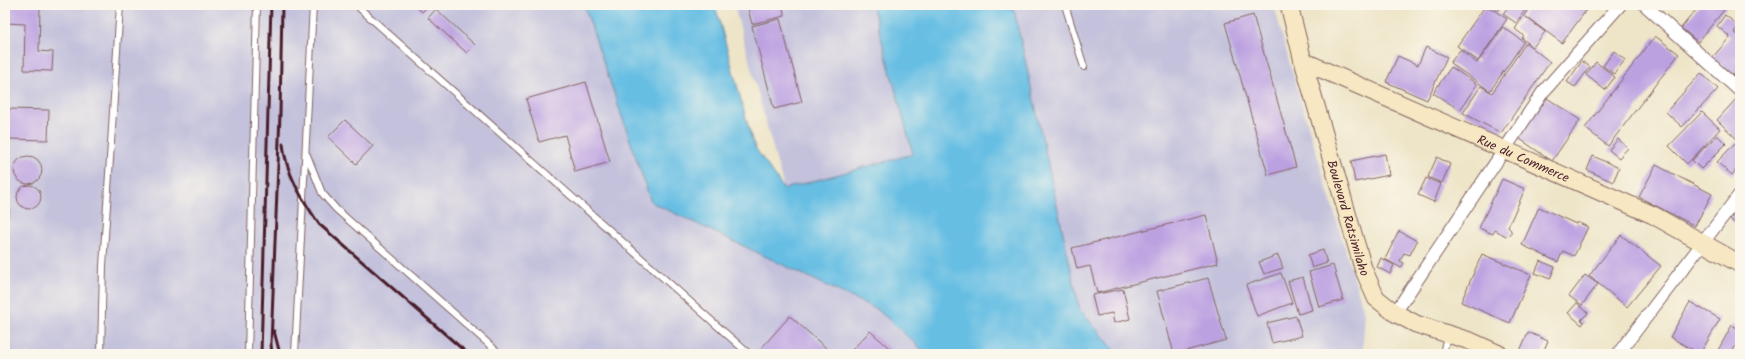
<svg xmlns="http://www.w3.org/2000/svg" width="1745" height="359" font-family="Kalam,sans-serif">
<rect width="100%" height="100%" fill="#fbf7ec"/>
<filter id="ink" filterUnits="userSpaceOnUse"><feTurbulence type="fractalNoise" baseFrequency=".025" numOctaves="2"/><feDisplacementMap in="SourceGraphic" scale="8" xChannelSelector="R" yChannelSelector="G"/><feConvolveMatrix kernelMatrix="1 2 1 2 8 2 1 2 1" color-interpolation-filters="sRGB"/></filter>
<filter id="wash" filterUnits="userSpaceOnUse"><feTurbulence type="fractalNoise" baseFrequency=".012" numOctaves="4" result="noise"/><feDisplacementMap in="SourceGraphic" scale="16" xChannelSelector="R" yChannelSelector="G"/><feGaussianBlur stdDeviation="0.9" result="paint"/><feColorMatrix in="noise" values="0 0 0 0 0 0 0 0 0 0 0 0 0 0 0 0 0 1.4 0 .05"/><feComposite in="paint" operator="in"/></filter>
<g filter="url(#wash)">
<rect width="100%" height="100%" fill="#eee5c8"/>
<path fill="#c3c1db" d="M5,5H588L651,202L878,310L927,354H5Z
M734,5H872L914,154L784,189Z
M1013,5H1274L1288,58L1365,315L1362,354H1118L1113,349L1080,310Z"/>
<path fill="#66bee3" stroke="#586e87" d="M584,5H715L752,140L756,149L784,189L913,154L872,5H1013L1080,310L1118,354H927L878,310L651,202Z"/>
<g id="blocks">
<path fill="#bca1e1" d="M5,5H40L39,51L53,52L52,71L24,70L25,24L5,23Z
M414,5H429L422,12Z
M747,5H782L785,16L752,24Z
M1486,5L1507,19L1478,61L1457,46Z
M1490,5H1502L1498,11Z
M1509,5H1520L1526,9L1516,23L1503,14Z
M1531,5H1590L1562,43L1526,17L1545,32L1533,47L1522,38L1524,36L1515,29Z
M1700,5H1728L1698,42L1681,28Z
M436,9L475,45L467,53L428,18Z
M1253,15L1296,167L1268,175L1225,23Z
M1725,15L1739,26L1734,32L1740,37V81L1712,58L1730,37L1717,26Z
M780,19L802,102L774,109L752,26Z
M1503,27L1524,42L1490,91L1450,63L1460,50L1477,63Z
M1655,36L1679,54L1608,146L1585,128Z
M1526,43L1550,62L1501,133L1463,113L1481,86L1492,93Z
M1426,47L1447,57L1427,100L1386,82L1398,56L1418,65Z
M1614,51L1625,60L1614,74L1603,66Z
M1582,61L1590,67L1575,87L1567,82Z
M1596,62L1615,77L1605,90L1586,75Z
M1451,67L1477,84L1460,110L1433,93Z
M1701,73L1718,89L1682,127L1666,112Z
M586,82L610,162L575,172L565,135L539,142L526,99Z
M1544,96L1580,120L1552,161L1517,137Z
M1737,98L1740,100V142L1717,120Z
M9,109L49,110L48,140L8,139Z
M1702,112L1720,129L1687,164L1669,146Z
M345,120L373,146L356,164L328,137Z
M1717,135L1726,144L1701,169L1692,160Z
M1618,139L1628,148L1619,158L1609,150Z
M1736,142L1740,145V165L1732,175L1717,162Z
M1385,154L1389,175L1355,182L1351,161Z
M14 170a14 14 0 1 1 28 0a14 14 0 1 1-28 0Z
M1593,156L1619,168L1613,182L1587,170Z
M1437,157L1450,164L1442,183L1428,177Z
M1656,165L1712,194L1695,226L1639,197Z
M1426,178L1441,184L1434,202L1418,195Z
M1502,179L1525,189L1508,227L1511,230V235L1506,236L1495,230L1493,234L1479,228Z
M17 197a12 12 0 1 1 24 0a12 12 0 1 1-24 0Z
M5,194L9,205V214L5,222Z
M1539,207L1576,224L1577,222L1588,227L1574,256L1563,251L1558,262L1522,245Z
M1740,207V228L1730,219Z
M1206,215L1218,263L1097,293L1090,266L1077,269L1072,248Z
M1399,231L1417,241L1410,255L1404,253L1400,261L1404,263L1401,268L1385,259Z
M1621,235L1661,266L1627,307L1589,276Z
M1323,250L1327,263L1312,268L1308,255Z
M1482,254L1531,275L1510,323L1461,302Z
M1278,255L1283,268L1264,274L1259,262Z
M1381,258L1394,265L1390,274L1377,267Z
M1540,261L1555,267L1550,279L1535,273Z
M1333,265L1343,300L1319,307L1309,272Z
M1281,273L1292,303L1257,316L1246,285Z
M1585,275L1598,284L1582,305L1569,296Z
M1303,277L1312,310L1298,314L1288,281Z
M1208,278L1226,340L1174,354L1157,291Z
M1123,289L1130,319L1114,323L1112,313L1097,316L1092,295Z
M1690,302L1720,319L1700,354L1670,337Z
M1577,303L1588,313L1581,320L1584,322L1582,325L1568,313Z
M790,316L826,348L821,354H758L757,353Z
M1296,316L1302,336L1272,343L1267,323Z
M1732,325L1740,330V338L1731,354H1716Z
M870,331L896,354H848Z
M1528,332L1548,341L1542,354H1528L1520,351Z"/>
</g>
</g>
<g filter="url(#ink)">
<use href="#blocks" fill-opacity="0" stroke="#836462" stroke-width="1"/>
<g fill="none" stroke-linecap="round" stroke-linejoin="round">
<g stroke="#836462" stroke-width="8">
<path id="lane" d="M356,5L749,354
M1065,5L1084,67
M307,155L322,193L336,209L500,354
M101,354L103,266L120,5
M248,354L257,5
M295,354L313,5
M1443,354L1447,335"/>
</g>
<g stroke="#836462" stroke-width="14">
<path id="street" d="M1645,5L1740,91
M1395,313L1543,92L1620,5
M1618,354L1740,194"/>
</g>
<g stroke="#836462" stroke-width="19">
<g id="secondary">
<path id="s1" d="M1289,5L1303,61L1363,268L1376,298L1395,313L1416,324L1470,341L1499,354"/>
<path id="s2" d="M1303,61L1653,215L1740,264"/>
</g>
</g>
<use href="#lane" stroke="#fff" stroke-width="6"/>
<use href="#street" stroke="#fff" stroke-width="12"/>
<use href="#secondary" stroke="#f7e8c3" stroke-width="17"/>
<path stroke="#4a1f2b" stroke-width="3" d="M283,144C286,174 302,199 319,224L468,354
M274,331L280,354
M261,354L271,5
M272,354L271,344L280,114L282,5"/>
</g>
</g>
<g text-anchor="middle" stroke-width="4" stroke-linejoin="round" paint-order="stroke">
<g font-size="13" fill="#4a1f2b" stroke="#fbf7ec">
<text dy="5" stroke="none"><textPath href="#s2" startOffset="241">Rue du Commerce</textPath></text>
<text dy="5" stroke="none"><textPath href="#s1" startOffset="221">Boulevard Ratsimilaho</textPath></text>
</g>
</g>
<rect width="1745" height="359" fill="none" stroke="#fbf7ec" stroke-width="20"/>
</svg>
